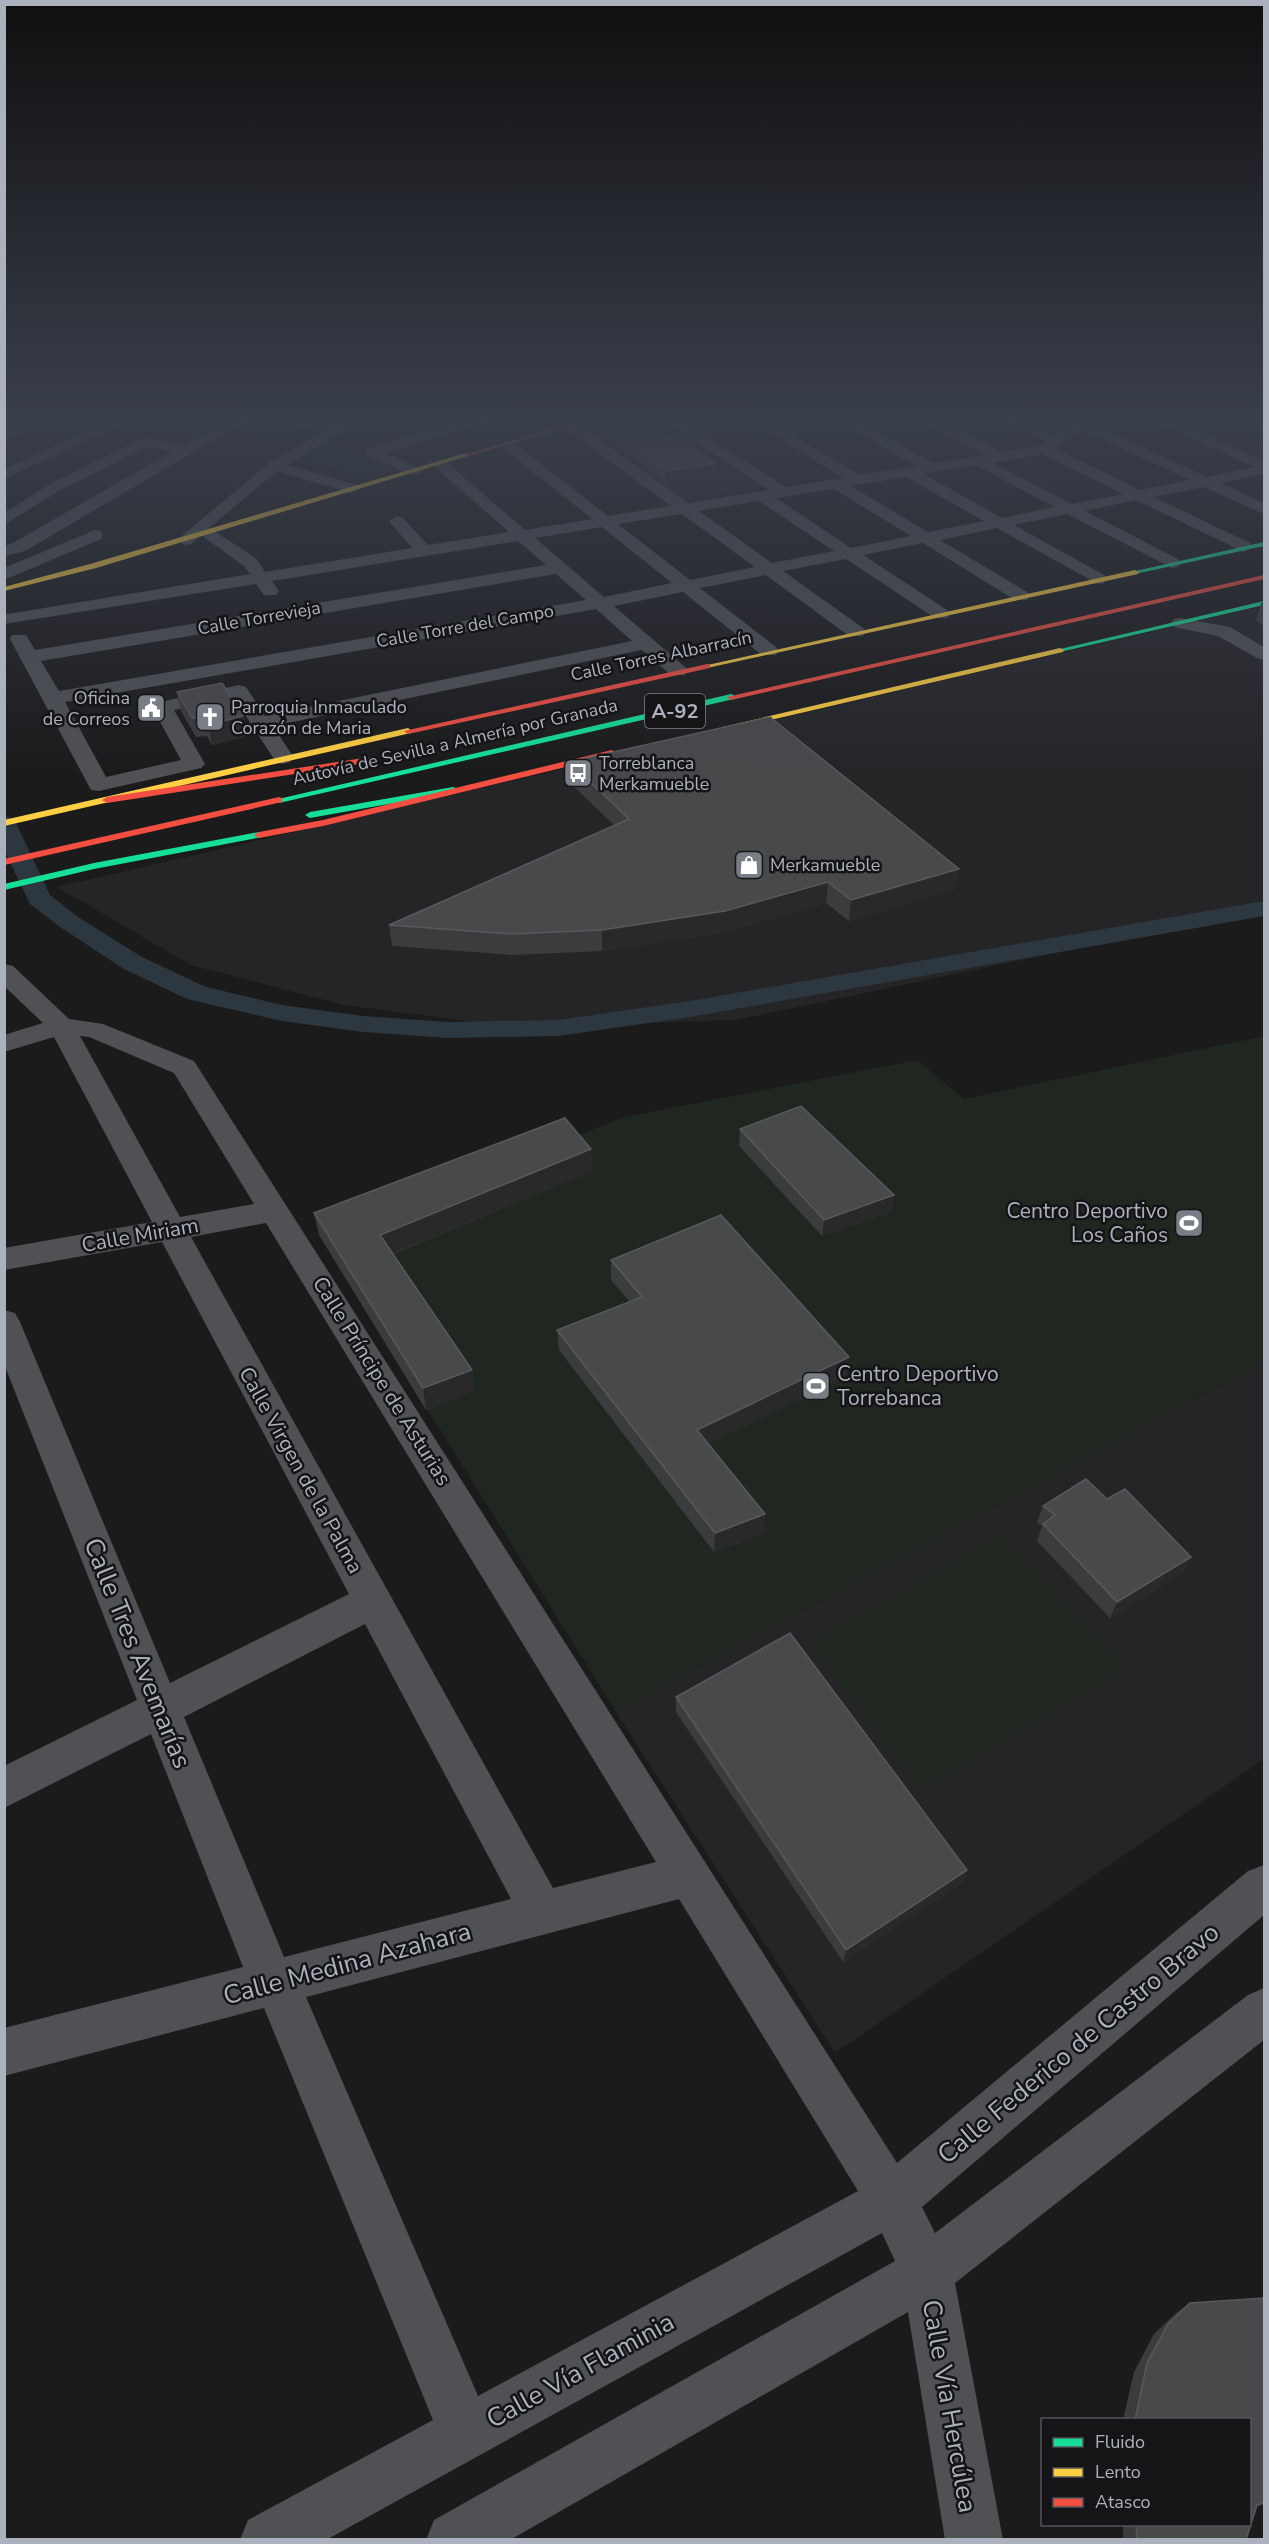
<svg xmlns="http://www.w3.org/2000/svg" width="1269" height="2544" font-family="'Nunito Sans',sans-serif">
<rect width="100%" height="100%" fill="#1b1b1c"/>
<path fill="#252528" d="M619,417H659L768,487L684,502L583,430Z
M1264,606V909L736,1020L514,1027L344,1005L191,965L57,887Z
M1264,1362V1759L835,2053L616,1712Z"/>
<path fill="#1f2720" d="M623,417H659L673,427L647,432L674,428L702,445L669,450Z
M331,441L398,470L361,480L321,463L300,458Z
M1264,1036V1362L616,1712L319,1235L625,1117L917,1060L964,1099Z
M1001,1534L1128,1668L921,1791L809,1643Z"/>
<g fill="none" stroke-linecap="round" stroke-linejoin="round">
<path fill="#2d373f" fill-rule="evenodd" d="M4,816L12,818L16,823L50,895L78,917L142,957L206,987L282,1005L363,1016L448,1022L558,1020L690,1001L1264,901V916L690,1017L558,1036L448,1038L363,1032L282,1021L187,999L124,969L60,927L30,904L4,850Z"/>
<path fill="#4f5155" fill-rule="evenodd" d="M38,417H58L4,441V432Z
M119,417H138L4,479V469Z
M235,417H253L25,551L4,556V546L13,543L173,451L148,447L62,489L4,525V513L52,483L141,439L146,438L185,444Z
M273,417H300L336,425L351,417H369L287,465L357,485L359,488L357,491L351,493L277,471L209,528L256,558L265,572L412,548L389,521L397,516L403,518L428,545L509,532L435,467L432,464L440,459L445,461L525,530L592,519L503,448L501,445L503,442H513L608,516L671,506L567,430L565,427L567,424H577L688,503L769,490L658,417H675L786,487L843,478L745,417H762L860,475L916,466L831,417H849L934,463L985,455L916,417H934L1002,452L1039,445L1046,441L1001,417H1020L1055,435L1081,417H1098L1091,423L1207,477L1254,467L1146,417H1165L1264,461V474L1221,483L1264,503V514L1204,487L1154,497L1250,543L1252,547L1244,552L1136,500L1085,511L1178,559L1181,563L1178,567L1172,568L1067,514L1014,525L1104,575L1107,579L1104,583L1098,584L997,528L940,540L1027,592L1030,596L1027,600H1015L923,543L863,555L947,610L950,614L947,618H935L846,559L783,571L863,628L865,632L863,636H849L766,575L700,588L776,647L778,651L776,655H762L683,592L614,606L685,667L688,671L685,675H671L642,650L273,726L294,758L290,762L283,764L276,762L234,698L174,710L205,764L201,768L99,791L91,790L10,639L12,635H26L35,650L546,565L518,541L272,581L279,591L276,595H264L256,584L4,624V614H8L250,574L244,566L201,535L191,544L185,545L177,540L269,463L325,431L275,420ZM1082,430L1190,480L1140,490L1055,448ZM1042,454L1123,494L1072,504L993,463ZM976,465L1054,507L1002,518L924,474ZM906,477L984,521L928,532L851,486ZM834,489L911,536L851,548L776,498ZM759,501L834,551L772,563L699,511ZM682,514L755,567L690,580L618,524ZM602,527L672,583L604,597L535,538ZM556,574L586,600L59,691L41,661ZM596,609L632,641L265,716L246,687L239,685L155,703L152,707L181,760L106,777L65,702Z
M470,417H493L491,420L386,453L419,468L422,471L419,474H409L367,455L365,452L367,449Z
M95,530L101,531L103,535L101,539L4,580V568Z
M1180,618L1230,627L1264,647V660L1257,658L1218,636L1174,627L1171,623L1174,619Z
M4,964L13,966L69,1019L103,1024L194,1061L897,2163L1248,1871L1264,1865V1915L922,2207L935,2233L1248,1995L1264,1988V2040L955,2283L1003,2540H945L908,2312L510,2540H426L434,2520L895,2261L882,2233L326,2540H240L248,2520L433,2420L264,2008L4,2076V2028L243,1967L151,1734L4,1808V1766L137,1700L4,1364V1310L15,1313L20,1322L170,1683L349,1594L162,1242L4,1270V1248L152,1222L54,1037L4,1052V1035L43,1023L4,986ZM80,1036L89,1037L174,1073L254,1204L180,1217ZM266,1223L656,1862L553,1888L191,1237ZM365,1624L511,1899L284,1957L184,1717ZM679,1899L858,2191L478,2396L306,1997Z"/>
<path fill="#16e098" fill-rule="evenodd" d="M1245,417H1254L1264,422V426Z
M1264,542V546L1135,574L1131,572Z
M1264,601V605L1060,652L1056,650Z
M731,694L734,695V699L279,803L274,800Z
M453,787L456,788V792L310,818L305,815L310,812Z
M259,832L262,833V837L94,869L4,890V884L94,863Z"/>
<path fill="#ffcf43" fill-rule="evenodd" d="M466,453L468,456L96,568L4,591V587L90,564Z
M1135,570L1139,572L1138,574L707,668L703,666Z
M1060,648L1064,650L1063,652L727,730L723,727Z
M408,728L412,731L411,733L4,826V820Z"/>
<path fill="#f24e42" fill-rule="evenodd" d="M594,417H604L468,456L463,455Z
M1264,575V579L731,700L727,697Z
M707,664H710V668L408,734L404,731Z
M612,750L616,753L615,755L323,826L259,838L254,835L259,832L323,820Z
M370,757L373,758V762L107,803L102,800L107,797Z
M279,797L282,798V802L4,865V859Z"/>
</g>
<path fill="#3b3c3e" d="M604,423L715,477L666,484L604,435Z
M1264,602V626L1256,621L1261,603Z
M177,692L243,716L247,736L212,745L207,736L196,737L181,711Z
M569,762L956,889L849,921L826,903L724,932L602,951L512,955L392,946L389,925L615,826L569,782Z
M740,1129L894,1195L891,1212L822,1236L739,1146Z
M591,1149L592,1171L393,1254L472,1370L474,1391L426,1410L319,1235L314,1213Z
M611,1260L846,1377L708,1444L765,1514L763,1534L714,1552L559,1350L557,1330L630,1302L611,1280Z
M1107,1499L1191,1557L1183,1573L1110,1618L1037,1541L1042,1526L1037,1522L1043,1506Z
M676,1697L967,1870L962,1883L843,1962L676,1712Z
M1264,2298V2504L1257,2506L1246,2540H1123V2524H1250V2420H1123L1134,2372L1154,2334L1176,2313L1190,2303Z"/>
<path fill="#29292a" d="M716,464L715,477L666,484V471Z
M243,716L247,736L212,745L208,725Z
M959,869L956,889L849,921L851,900Z
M828,882L826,903L724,932L602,951V930Z
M591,1149L592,1171L384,1257L380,1235Z
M894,1195L891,1212L822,1236L824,1220Z
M849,1357L846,1377L696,1450L697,1430Z
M472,1370L474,1391L426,1410L423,1388Z
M765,1514L763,1534L714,1552L715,1533Z
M1191,1557L1183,1573L1110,1618L1117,1602Z
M967,1870L962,1883L843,1962L846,1950Z"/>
<path fill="#48494b" stroke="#57595d" stroke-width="1.5" d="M638,418L667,439L681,437L716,464L666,471L604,423Z
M222,683L243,716L208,725L203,717L192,718L177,692Z
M770,717L959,869L851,900L828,882L725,911L602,930L511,934L389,925L629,819L569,762Z
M801,1106L894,1195L824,1220L740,1129Z
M565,1118L591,1149L380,1235L472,1370L423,1388L314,1213Z
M721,1215L849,1357L697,1430L765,1514L715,1533L557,1330L642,1297L611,1260Z
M1086,1479L1107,1499L1125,1489L1191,1557L1117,1602L1043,1524L1055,1515L1043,1506Z
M790,1633L967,1870L846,1950L676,1697Z
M1264,2298V2503L1257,2505L1246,2540H1137L1136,2524H1250V2420H1135L1147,2363L1168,2324L1190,2303Z"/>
<linearGradient id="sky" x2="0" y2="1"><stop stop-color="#0f0f0f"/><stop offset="0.54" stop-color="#393f4b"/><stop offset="1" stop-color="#393f4b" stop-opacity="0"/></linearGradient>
<rect width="1269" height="773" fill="url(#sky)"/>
<defs>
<g id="civic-square" transform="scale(1.5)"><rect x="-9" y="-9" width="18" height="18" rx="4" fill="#797d85" stroke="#151518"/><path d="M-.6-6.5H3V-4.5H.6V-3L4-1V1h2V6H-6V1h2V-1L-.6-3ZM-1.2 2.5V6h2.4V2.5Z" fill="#fff"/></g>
<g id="church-square" transform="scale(1.5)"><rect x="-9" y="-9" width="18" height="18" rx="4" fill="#797d85" stroke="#151518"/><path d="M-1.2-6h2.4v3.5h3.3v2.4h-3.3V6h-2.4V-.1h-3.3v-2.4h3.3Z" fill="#fff"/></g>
<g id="bus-square" transform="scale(1.5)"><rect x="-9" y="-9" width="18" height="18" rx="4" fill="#797d85" stroke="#151518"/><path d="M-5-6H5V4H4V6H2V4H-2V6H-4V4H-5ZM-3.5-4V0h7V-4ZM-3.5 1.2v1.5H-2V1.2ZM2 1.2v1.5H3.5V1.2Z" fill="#fff"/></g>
<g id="shop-square" transform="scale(1.5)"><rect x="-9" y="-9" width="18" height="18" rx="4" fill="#797d85" stroke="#151518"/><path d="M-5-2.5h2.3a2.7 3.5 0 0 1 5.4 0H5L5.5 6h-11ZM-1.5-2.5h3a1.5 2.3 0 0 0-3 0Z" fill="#fff"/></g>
<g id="stadium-square" transform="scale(1.5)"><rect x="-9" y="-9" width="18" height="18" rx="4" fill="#797d85" stroke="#151518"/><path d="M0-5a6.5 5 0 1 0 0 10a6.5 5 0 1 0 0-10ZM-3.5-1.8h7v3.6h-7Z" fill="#fff"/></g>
</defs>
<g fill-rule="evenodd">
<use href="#civic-square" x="151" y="708"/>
<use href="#church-square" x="210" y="717"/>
<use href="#bus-square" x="578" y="773"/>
<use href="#shop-square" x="749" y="865"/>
<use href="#stadium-square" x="1189" y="1223"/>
<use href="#stadium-square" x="816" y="1386"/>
</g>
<g text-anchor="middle" stroke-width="5" stroke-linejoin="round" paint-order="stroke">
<g font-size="18" fill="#acb2bd" stroke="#151518">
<text transform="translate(259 618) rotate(-10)" y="6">Calle Torrevieja</text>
<text transform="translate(465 626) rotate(-10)" y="6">Calle Torre del Campo</text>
<text transform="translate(661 656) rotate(-12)" y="6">Calle Torres Albarracín</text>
<text transform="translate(455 742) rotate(-13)" y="6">Autovía de Sevilla a Almería por Granada</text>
</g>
<g font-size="18" fill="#acb2bd" stroke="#151518" text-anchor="start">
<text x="130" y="704" text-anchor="end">Oficina<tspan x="130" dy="21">de Correos</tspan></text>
<text x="231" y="713">Parroquia Inmaculado<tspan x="231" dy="21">Corazón de Maria</tspan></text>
<text x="599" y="769">Torreblanca<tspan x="599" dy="21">Merkamueble</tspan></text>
<text x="770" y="871">Merkamueble</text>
</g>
<rect fill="#151518" stroke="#7f838c" stroke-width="1.5" x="645" y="694" width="60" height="34" rx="4.5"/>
<g font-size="20" font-weight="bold" fill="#acb2bd">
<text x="675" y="718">A-92</text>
</g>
<g font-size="21" fill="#acb2bd" stroke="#151518" text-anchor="end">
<text x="1168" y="1218">Centro Deportivo<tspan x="1168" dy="24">Los Caños</tspan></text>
<text x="837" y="1381" text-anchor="start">Centro Deportivo<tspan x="837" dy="24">Torrebanca</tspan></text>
</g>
<g font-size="21" fill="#acb2bd" stroke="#151518">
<text transform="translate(140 1235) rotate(-10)" y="7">Calle Miriam</text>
<text transform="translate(382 1381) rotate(58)" y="7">Calle Príncipe de Asturias</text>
<text transform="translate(301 1470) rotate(61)" y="7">Calle Virgen de la Palma</text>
</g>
<g font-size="26" fill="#acb2bd" stroke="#151518">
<text transform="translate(138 1653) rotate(68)" y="9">Calle Tres Avemarías</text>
<text transform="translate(347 1963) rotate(-15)" y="9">Calle Medina Azahara</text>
<text transform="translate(1078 2043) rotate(-40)" y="9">Calle Federico de Castro Bravo</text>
<text transform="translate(580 2370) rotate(-29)" y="9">Calle Vía Flaminia</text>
<text transform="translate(950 2406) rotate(80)" y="9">Calle Vía Hercúlea</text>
</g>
</g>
<rect width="1269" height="2544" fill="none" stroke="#acb2bd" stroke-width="12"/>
<rect x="1041" y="2418" width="210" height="108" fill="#151518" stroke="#51545a" stroke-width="1.5"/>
<rect x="1053" y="2438" width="30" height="9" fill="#16e098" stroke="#51545a" stroke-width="1.5"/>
<text x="1095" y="2448" font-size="18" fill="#acb2bd">Fluido</text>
<rect x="1053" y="2468" width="30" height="9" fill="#ffcf43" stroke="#51545a" stroke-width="1.5"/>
<text x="1095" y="2478" font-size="18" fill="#acb2bd">Lento</text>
<rect x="1053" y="2498" width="30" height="9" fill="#f24e42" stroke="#51545a" stroke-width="1.5"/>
<text x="1095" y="2508" font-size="18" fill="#acb2bd">Atasco</text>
</svg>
